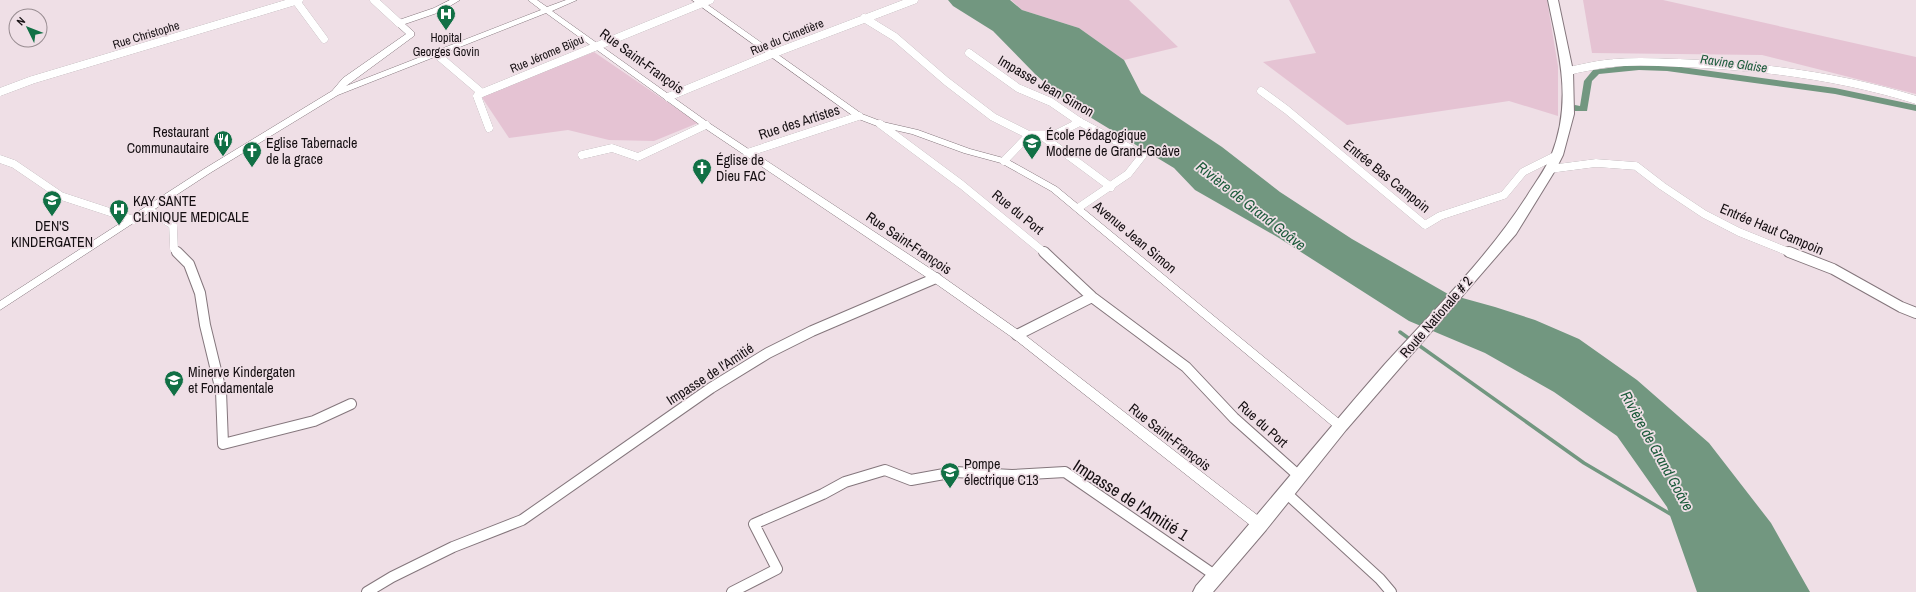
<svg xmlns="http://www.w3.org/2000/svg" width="1916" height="592" font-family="'Archivo Narrow',sans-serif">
<rect width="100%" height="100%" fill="#efdfe6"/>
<path fill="#e5c3d3" d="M1011,0H1129L1178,47L1124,60L1079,28L1022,10Z
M1289,0H1547L1558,66V116L1509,101L1347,125L1263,62L1316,53Z
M1583,0H1663L1916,57V94L1762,55L1592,53Z
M594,52L698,123L654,141L609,140L568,130L509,138L481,96Z"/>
<path fill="#729780" d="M948,0H1010L1022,10L1079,28L1124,60L1141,93L1222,147L1280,192L1352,239L1448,294L1495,307L1535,320L1579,339L1637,380L1709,443L1771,523L1810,592H1697L1667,507L1617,436L1554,392L1485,353L1409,321L1279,238L1195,190L1174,168L1070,105L1035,74L993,31L953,6Z"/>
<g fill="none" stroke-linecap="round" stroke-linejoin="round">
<path stroke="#729780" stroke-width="3.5" d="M1400,332L1411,340
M1417,344L1584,463L1672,515"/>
<path fill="#729780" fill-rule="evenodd" d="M1639,64L1667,65L1835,88L1916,105V111L1835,94L1667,71L1639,70L1599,74L1592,81L1587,111H1575L1571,108L1575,105L1580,106L1584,81L1593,70Z"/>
<g stroke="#84767c" stroke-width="8">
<path id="minor-far1" d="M374,0L399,23
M296,1L324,39
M864,18L895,37L946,81L993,117L1029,135
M435,53L482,93L477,96L489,128
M969,53L1018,88L1051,102L1080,122L1143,155L1128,174L1078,208
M1568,71C1583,68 1598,64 1613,63C1642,60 1672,63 1701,64C1774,68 1846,78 1916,100
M1261,91L1287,110L1425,225L1440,216L1504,195L1523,172L1557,155
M0,92L32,80L299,0
M482,93L710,0
M668,97L772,54L914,0
M880,124L962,185L1045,253
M1042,136L1111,187
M747,153L859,116
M582,155L612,148L638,157L706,125
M0,159L14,164L61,196L134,220
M1004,161L1029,135H1054L1080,122
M1550,169L1596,163L1636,166L1662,186L1704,214L1739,232L1791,253
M149,210L173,225L174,249L178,253"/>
</g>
<g stroke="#84767c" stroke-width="12">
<path id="minor" d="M177,252L189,264L200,293L205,325L221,391L223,444L314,421L351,404
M1044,252L1092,297L1186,367L1234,418L1299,476
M1789,252L1833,269L1901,307L1916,313
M1017,335L1092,297
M1285,492L1380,579L1391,592
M367,592L392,577L453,547L522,520L711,388L768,353L812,331L936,278
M732,592L777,569L754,524L823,494L845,482L885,470L911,480L955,472L1012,475L1065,472L1216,576"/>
</g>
<g stroke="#84767c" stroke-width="1">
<path id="tertiary" d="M450,0H460L440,12L405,24L414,32V36L346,86L541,10L528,0H537L547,7L566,0H577L552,11L709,123L940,275L1021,332L1265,521L1267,525L1265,529L1260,531L1255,529L1013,338L932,281L703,127L546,13L338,95L210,173L0,310V301L204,169L332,91L343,78L406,34L396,25V21L434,8Z
M692,0H701L862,114L883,122L918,130L970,149L1007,159L1057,187L1344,423L1346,426L1344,429L1340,431L1336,429L1051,191L1001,163L964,153L912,134L877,126L856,118Z"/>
</g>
<g stroke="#84767c" stroke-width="2">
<path id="primary" d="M1548,0H1558L1573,71L1574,114L1563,155L1556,169L1516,234L1346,430L1266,530L1213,592H1193L1196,586C1260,513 1321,437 1385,364C1434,310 1488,257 1527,196C1535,183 1545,170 1551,156C1573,101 1559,54 1548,0Z"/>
</g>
<use href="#minor-far1" stroke="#fff" stroke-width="8"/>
<use href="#minor" stroke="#fff" stroke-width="10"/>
<use href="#tertiary" fill="#fff" fill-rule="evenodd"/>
<use href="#primary" fill="#fff" fill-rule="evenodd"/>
</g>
<defs>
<g id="hospital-pin" transform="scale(1)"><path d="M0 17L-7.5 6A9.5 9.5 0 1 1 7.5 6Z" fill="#117045" stroke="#efdfe6"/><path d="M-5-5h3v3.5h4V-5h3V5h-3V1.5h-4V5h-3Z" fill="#fff"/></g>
<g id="restaurant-pin" transform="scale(1)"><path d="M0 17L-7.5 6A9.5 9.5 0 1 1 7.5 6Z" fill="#117045" stroke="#efdfe6"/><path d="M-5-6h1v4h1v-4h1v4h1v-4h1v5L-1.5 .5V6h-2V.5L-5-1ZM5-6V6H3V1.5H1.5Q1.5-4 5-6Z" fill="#fff"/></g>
<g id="school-pin" transform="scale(1)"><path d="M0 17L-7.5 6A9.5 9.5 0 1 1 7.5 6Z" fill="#117045" stroke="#efdfe6"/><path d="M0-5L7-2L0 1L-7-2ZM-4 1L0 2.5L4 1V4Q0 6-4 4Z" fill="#fff"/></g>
<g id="church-pin" transform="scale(1)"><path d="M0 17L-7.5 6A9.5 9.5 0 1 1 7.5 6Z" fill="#117045" stroke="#efdfe6"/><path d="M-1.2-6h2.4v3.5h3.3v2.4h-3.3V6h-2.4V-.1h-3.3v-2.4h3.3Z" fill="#fff"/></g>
</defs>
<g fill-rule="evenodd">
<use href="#hospital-pin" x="446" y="14"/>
<use href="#restaurant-pin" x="223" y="140"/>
<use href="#school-pin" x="1032" y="143"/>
<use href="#church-pin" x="252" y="151"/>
<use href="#church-pin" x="702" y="168"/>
<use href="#school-pin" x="52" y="200"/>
<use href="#hospital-pin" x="119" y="209"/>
<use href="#school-pin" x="174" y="380"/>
<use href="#school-pin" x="950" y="472"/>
</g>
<g text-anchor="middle" stroke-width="3.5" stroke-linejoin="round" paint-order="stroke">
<g font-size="12" fill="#150f12" stroke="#efdfe6">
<text transform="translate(146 35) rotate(-17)" y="4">Rue Christophe</text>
<text transform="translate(787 37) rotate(-22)" y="4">Rue du Cimetière</text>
<text transform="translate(547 54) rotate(-23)" y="4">Rue Jérome Bijou</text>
</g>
<g font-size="12" fill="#150f12" stroke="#efdfe6">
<text x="446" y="42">Hopital<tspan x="446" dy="14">Georges Govin</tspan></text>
</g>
<g font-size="13" font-style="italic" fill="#1c5b3b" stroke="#efdfe6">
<text transform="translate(1734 63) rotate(8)" y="5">Ravine Glaise</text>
</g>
<g font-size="14" fill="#150f12" stroke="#efdfe6">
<text transform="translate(642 61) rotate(36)" y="5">Rue Saint-François</text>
<text transform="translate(1046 86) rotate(30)" y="5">Impasse Jean Simon</text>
<text transform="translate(799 122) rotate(-18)" y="5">Rue des Artistes</text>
<text transform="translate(1387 176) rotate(39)" y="5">Entrée Bas Campoin</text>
<text transform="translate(1018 212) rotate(39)" y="5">Rue du Port</text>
<text transform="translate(1772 229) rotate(23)" y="5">Entrée Haut Campoin</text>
<text transform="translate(1135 237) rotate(40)" y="5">Avenue Jean Simon</text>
<text transform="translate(909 243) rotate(34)" y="5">Rue Saint-François</text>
<text transform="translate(1436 317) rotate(-49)" y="5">Route Nationale # 2</text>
<text transform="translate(710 374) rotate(-33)" y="5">Impasse de l'Amitié</text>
<text transform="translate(1263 424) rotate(42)" y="5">Rue du Port</text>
<text transform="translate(1170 437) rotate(38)" y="5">Rue Saint-François</text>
</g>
<g font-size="14" fill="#150f12" stroke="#efdfe6" text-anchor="start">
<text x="209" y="137" text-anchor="end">Restaurant<tspan x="209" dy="16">Communautaire</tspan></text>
<text x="1046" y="140">École Pédagogique<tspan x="1046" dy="16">Moderne de Grand-Goâve</tspan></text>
<text x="266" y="148">Eglise Tabernacle<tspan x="266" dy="16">de la grace</tspan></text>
<text x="716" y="165">Église de<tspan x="716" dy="16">Dieu FAC</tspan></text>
<text x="133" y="206">KAY SANTE<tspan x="133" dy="16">CLINIQUE MEDICALE</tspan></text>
<text x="52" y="231" text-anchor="middle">DEN'S<tspan x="52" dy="16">KINDERGATEN</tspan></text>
<text x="188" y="377">Minerve Kindergaten<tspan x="188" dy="16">et Fondamentale</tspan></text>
<text x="964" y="469">Pompe<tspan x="964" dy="16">électrique C13</tspan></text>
</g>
<g font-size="15" font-style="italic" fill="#1c5b3b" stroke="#efdfe6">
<text transform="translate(1251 206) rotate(38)" y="5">Rivière de Grand Goâve</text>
<text transform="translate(1657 451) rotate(61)" y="5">Rivière de Grand Goâve</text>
</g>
<g font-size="17" fill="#150f12" stroke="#efdfe6">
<text transform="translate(1131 500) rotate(33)" y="6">Impasse de l'Amitié 1</text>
</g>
</g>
<g transform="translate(28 28) rotate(313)"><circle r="19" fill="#efdfe6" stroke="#988c91"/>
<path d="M0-3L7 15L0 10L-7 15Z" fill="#117045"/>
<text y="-6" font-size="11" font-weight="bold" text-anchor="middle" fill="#150f12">N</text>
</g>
</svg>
